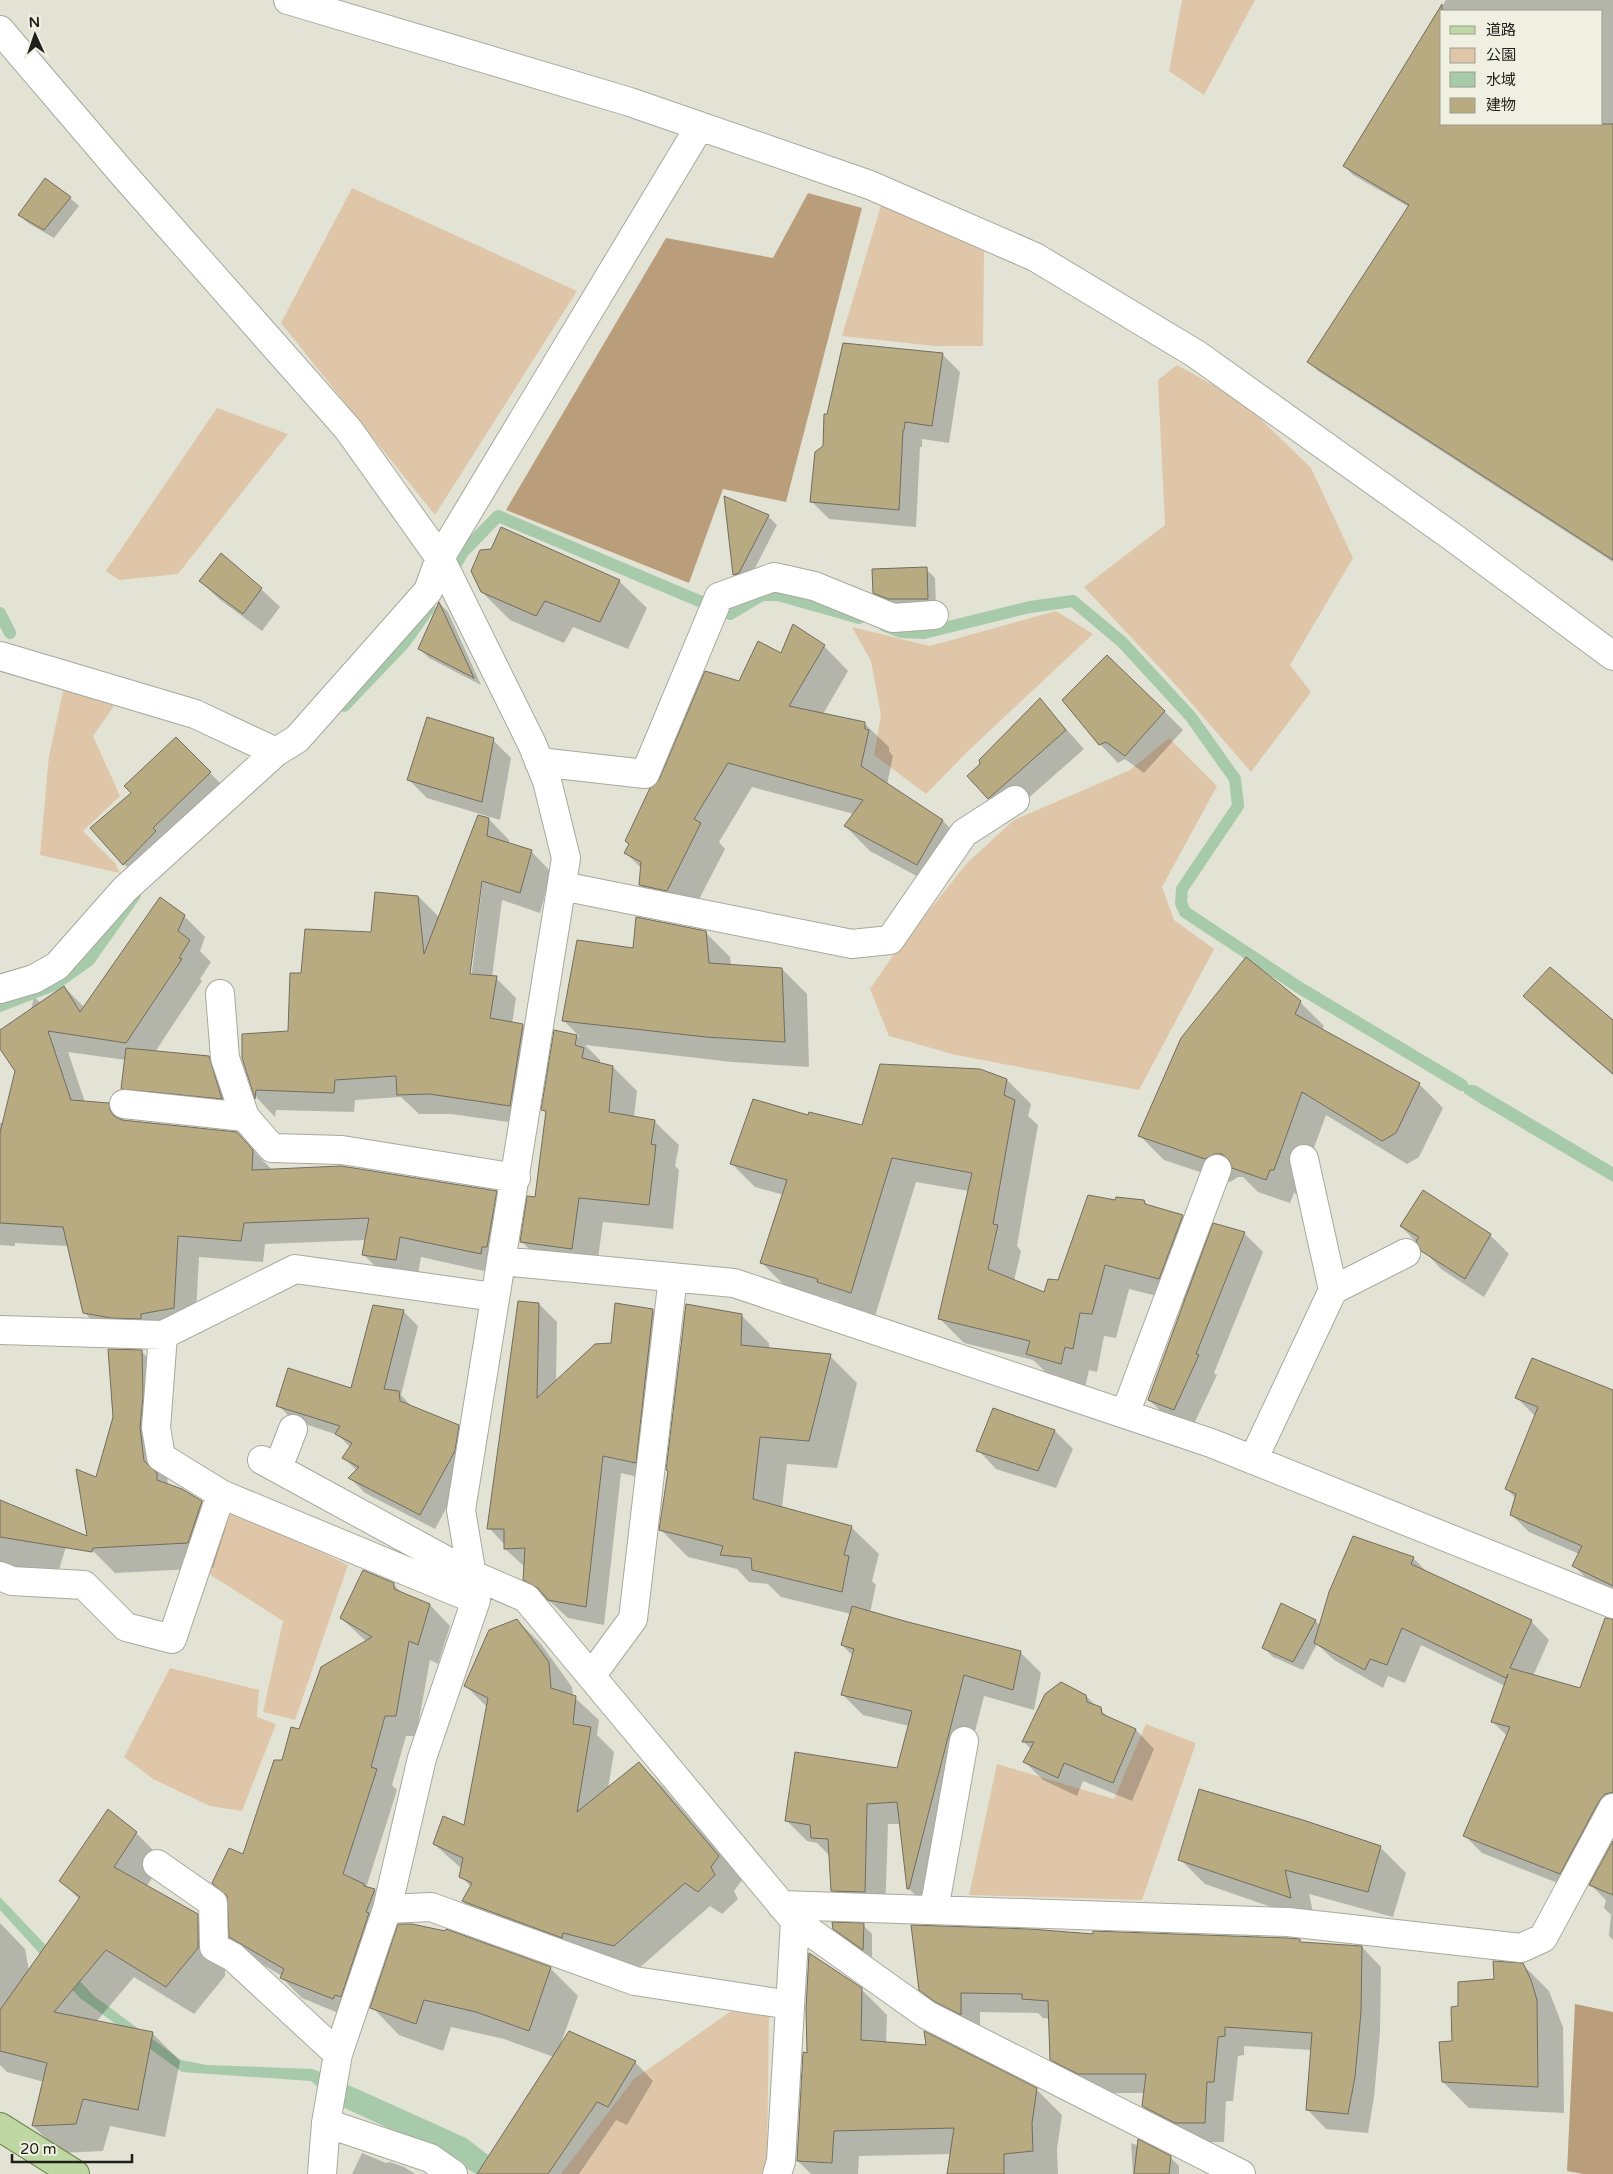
<svg xmlns="http://www.w3.org/2000/svg" width="1613" height="2174" font-family="'Varela Round','Noto Sans JP',sans-serif">
<rect width="100%" height="100%" fill="#e2e3d5"/>
<path fill="#dfc6a8" d="M1182,0H1255L1204,95L1169,71Z
M352,188L577,291L435,515L281,323Z
M883,199L984,250L983,346H935L842,336Z
M1177,365L1242,401L1311,468L1353,558L1290,665L1311,692L1251,772L1174,683L1084,587L1165,525L1158,380Z
M217,408L288,434L178,574L119,580L106,571Z
M1056,611L1093,634L968,751L926,794L874,755L881,715L871,661L852,627L930,646Z
M64,687L114,706L93,736L120,796L83,831L115,863L120,873L40,855L49,756Z
M1169,738L1217,786L1162,887L1174,920L1214,949L1139,1090L956,1055L889,1036L870,989L892,957L967,863L1014,820L1130,770Z
M226,1506L348,1565L295,1720L263,1712L283,1621L206,1572Z
M170,1668L259,1690L257,1717L276,1724L242,1811L210,1806L153,1779L124,1757Z
M1146,1724L1196,1743L1142,1900L969,1895L997,1764L1114,1799Z
M730,2012H769L767,2163L764,2174H561L634,2079Z"/>
<path fill="#ba9e7b" d="M808,193L862,208L786,502L723,489L689,583L506,510L666,238L773,258Z
M1575,2004L1613,2012V2174H1583L1567,2171Z"/>
<path fill="#a6caaa" d="M1462,1085H1475L1613,1167V1182L1481,1104L1464,1093Z
M0,1897L94,1996L181,2060L207,2065L313,2069L466,2138L513,2174H476L436,2150L338,2105L311,2081L182,2072L80,1998L0,1910Z"/>
<path fill="#0003" fill-rule="evenodd" d="M1446,0H1613V562L1318,371L1309,362L1409,207L1353,175L1344,166ZM1442,11H1602V124H1442Z
M70,198L79,206L54,238L28,223L19,215Z
M942,354L960,372L949,443L922,439V447H920L916,527L829,519L812,502Z
M726,498L768,516L777,525L748,582L743,584L734,575Z
M926,569L935,578L936,608L898,607L884,602L874,593Z
M200,581L261,589L280,607L262,631L219,599Z
M619,581L647,608L628,649L573,627L564,643L510,620L482,592Z
M440,604L448,612L481,685L429,658L420,649Z
M824,646L848,671L823,714L864,723L889,747V751L893,756L887,785L943,821L967,845L941,889L870,851L845,826L854,814L752,787L719,842L725,849L691,915L665,909L640,885L642,869L626,853L660,781L740,683L781,654Z
M1040,700L1084,749L1008,816L989,798Z
M1164,711L1183,730L1144,773L1125,759L1118,763L1100,744Z
M176,739L228,791L142,882L124,864L133,793Z
M493,740L511,758L500,820L427,798L409,780Z
M489,819L509,840V844L531,851L551,872L540,913L502,900L492,977L496,978L516,998L512,1024L523,1026L543,1046L530,1125L451,1114H419L401,1097L355,1100L354,1112L276,1110L275,1117L257,1098L243,1058L289,1032L302,974L372,933L376,893L419,897L440,918ZM483,878L471,980H468L480,881Z
M184,916L205,937L200,951L211,962L200,979L202,981L155,1052L209,1057L227,1076L240,1117L141,1107L122,1089L126,1060L68,1052L85,1102L108,1104L125,1121L237,1133L272,1170L496,1192L517,1213L502,1275L421,1257L417,1280L385,1276L363,1254L366,1240L265,1244L263,1262L199,1257L195,1329L105,1334L84,1312L69,1246L15,1243V1246L0,1245V1123H4L34,997L41,1003L64,987L85,1008Z
M705,932L730,957L731,966L782,969L807,994L809,1067L732,1062L585,1045L600,1060V1064L613,1067L637,1091L634,1117L654,1121L679,1145L675,1166L679,1170L673,1229L603,1222L596,1273L546,1266L521,1241L536,1198L547,1114L543,1110L555,1032L580,1037L564,1021L634,949Z
M1525,996L1613,1021V1075L1543,1015Z
M1300,1002L1324,1026L1322,1030L1419,1084L1443,1108L1419,1157L1407,1164L1326,1115L1297,1194L1294,1193L1290,1203L1258,1192L1243,1177H1238L1230,1182L1164,1160L1140,1136Z
M1007,1080L1031,1104L1028,1116L1038,1125L1017,1246L1021,1251L1014,1281L1045,1294L1059,1281L1116,1201H1144L1150,1207L1182,1216L1208,1241L1244,1233L1263,1252L1214,1373L1217,1375L1192,1428L1168,1418L1149,1400L1185,1303L1129,1289L1116,1338L1104,1336L1097,1372L1089,1370L1085,1387L1052,1378L1033,1360L964,1343L940,1319L969,1191L916,1182L875,1316L842,1306L837,1301L786,1287L762,1263L784,1195L755,1187L731,1163L809,1117L863,1126Z
M1401,1226L1490,1235L1509,1254L1484,1297L1441,1269Z
M539,1304L557,1322L556,1382L612,1344L616,1305L653,1311L671,1329L654,1481L621,1473L604,1625L568,1618L553,1604L543,1598L525,1579V1567L505,1549V1545L489,1528Z
M403,1311L418,1326L401,1395L413,1408L458,1426L473,1441L469,1466L435,1529L365,1493L350,1478L357,1471L344,1458L350,1447L338,1435L293,1420L278,1405L352,1389Z
M741,1315L769,1343V1349L830,1356L857,1383L837,1468L787,1464L782,1508L851,1527L879,1554L872,1581L876,1585L870,1613L1020,1652L1041,1673L1034,1710L984,1696L930,1910L908,1888L901,1824H888L885,1913L853,1912L832,1890L830,1856L817,1843L807,1841L786,1820L898,1770L909,1726L863,1715L842,1694L853,1656L842,1645L851,1614L781,1597L768,1584L749,1582L737,1569L688,1557L660,1529Z
M141,1351L166,1376L165,1453L168,1485L201,1502L226,1527L213,1568L115,1573L90,1548L97,1479Z
M1613,1392V1595L1592,1584L1574,1566L1579,1554L1529,1532L1511,1514L1516,1499L1507,1489L1536,1417L1517,1398Z
M994,1410L1055,1431L1073,1449L1056,1488L996,1469L978,1450Z
M0,1501L68,1540L58,1573L0,1567Z
M1413,1558L1430,1575L1531,1621L1549,1640L1533,1676L1581,1689L1613,1620V1777L1578,1891L1482,1853L1464,1835L1507,1736L1492,1721L1505,1686L1421,1645L1405,1683L1388,1676L1383,1688L1334,1660L1317,1644L1303,1670L1273,1657L1264,1648L1281,1605L1316,1621L1320,1626Z
M393,1584L403,1594L430,1605L450,1626L438,1664L430,1660L416,1736H406L392,1785L397,1790L366,1888L375,1890L395,1911L353,2019L302,1998L282,1978V1976L252,1958L231,1937L228,1898L214,1883L243,1856L283,1762L300,1731L367,1642L341,1618Z
M517,1620L541,1644L572,1687L573,1696L599,1720L597,1735L614,1752L608,1789L639,1763L663,1787L742,1880L734,1891L738,1899L722,1914L710,1906L638,1969L487,1925L463,1901L471,1887L461,1876L462,1869L434,1844L465,1827L488,1708L466,1686Z
M1086,1696L1111,1720L1136,1730L1154,1749L1132,1801L1083,1781L1077,1796L1043,1780L1025,1762L1032,1750L1024,1742Z
M136,1833L163,1860L147,1886L197,1915L225,1942V1976L194,2014L134,1977L96,2022L153,2034L180,2061L165,2137L110,2126L103,2151L61,2153L33,2126L44,2082L7,2072L0,2065V1923L25,1949L29,1971L80,1900L60,1880Z
M1613,1844V1940L1609,1936L1611,1915L1604,1908L1606,1900L1591,1885Z
M1381,1848L1406,1873L1393,1917L1309,1894L1315,1922L1205,1884L1180,1859Z
M863,1925L872,1934V1958L843,1937L834,1928Z
M1094,1935L1299,1940L1302,1943L1362,1947L1381,1967L1380,2032L1374,2097L1368,2133L1326,2129L1307,2109L1311,2050L1244,2046V2055L1238,2056L1233,2101H1226L1224,2142H1195L1163,2126L1143,2106L1145,2093H1098L1071,2079L1051,2059L1050,2019L1043,2018L1038,2013L980,2012V2033L940,2009L920,1990Z
M1522,1964L1549,1991L1563,2027L1564,2113L1469,2108L1443,2082L1454,2042L1459,2007L1495,1980Z
M550,1968L578,1996L561,2043L635,2062L653,2081L627,2125L616,2120L579,2174H518L554,2057L504,2039L451,2027L443,2051L399,2035L372,2007Z
M861,1989L887,2015L886,2044L1036,2089L1062,2115L1057,2149L1058,2174H948L951,2154L859,2156L858,2174H811L798,2161L808,2054Z
M1131,2143L1170,2157L1179,2166V2174H1133Z
M362,2153L386,2163L390,2162L404,2167L415,2174H352Z"/>
<g fill="none" stroke-linecap="round" stroke-linejoin="round">
<path stroke="#a6caaa" stroke-width="12" d="M449,576L463,552L498,516L730,614L762,595H778L859,618
M0,613L10,633
M885,626L901,632L924,633L1030,607L1073,601L1122,642L1191,717L1235,779L1238,806L1182,889L1181,903L1185,912L1300,988L1462,1085
M344,706L405,642L429,608
M0,1006L54,985L89,960L135,895"/>
</g>
<path fill="#b8aa81" stroke="#716d61" d="M1442,4V124H1613V560L1307,362L1409,205L1343,166Z
M45,178L71,197L44,230L18,215Z
M843,343L943,353L932,426L905,422L904,430H903L899,510L810,502L815,452L823,446L824,414H827Z
M724,496L769,515L739,573L733,575Z
M501,527L620,580L600,622L545,601L536,616L481,592L471,571L480,550L491,549Z
M221,553L262,588L243,614L199,581Z
M927,567L928,599H888L873,593L872,569Z
M439,602L474,678L418,649Z
M793,624L825,645L789,706L865,722V729L869,730L861,766L943,820L917,865L844,826L863,800L728,763L694,819L701,823L667,891L639,885L641,862L624,853L629,844L625,841L650,788L659,780L705,671L739,681L758,641L781,653Z
M1107,655L1165,711L1125,756L1106,742L1099,745L1062,700Z
M1040,698L1066,730L988,799L967,776L980,764L979,760Z
M427,717L494,738L482,802L407,780Z
M176,737L211,772L153,828L156,831L123,865L90,828L131,793L124,786Z
M478,815L489,818L487,836L532,850L520,893L482,881L470,974L497,976L490,1018L523,1024L510,1106L429,1094L397,1095L396,1076L335,1080L334,1093L256,1090L255,1099L242,1058V1034L288,1031L290,973H301L305,929L371,932L375,892L418,896L424,954Z
M160,897L185,915L178,931L190,940L179,958L182,959L126,1043L48,1031L71,1100L109,1103L110,1110L114,1116L122,1120L237,1132L253,1150L252,1170L341,1166L497,1191L487,1247H482L481,1254L400,1237L396,1260L362,1255L369,1218L244,1223L241,1241L178,1236L174,1308L141,1314V1319L111,1318L83,1313L63,1227L0,1223V1133L15,1071L0,1049V1030L64,986L80,1012Z
M636,917L706,931L709,963L782,968L785,1042L706,1037L562,1021L577,940L633,948Z
M1246,957L1301,1001L1295,1014L1420,1083L1396,1133L1382,1141L1302,1092L1274,1170H1270L1266,1180L1232,1168L1229,1160L1222,1154H1214L1205,1159L1138,1136L1181,1038Z
M1550,967L1613,1020V1074L1523,996Z
M554,1030L577,1035L575,1045L584,1048L582,1058L613,1066L609,1112L655,1120L651,1144L656,1145L649,1205L579,1198L572,1249L520,1242L527,1196L535,1197L546,1111L541,1110Z
M126,1048L209,1056L222,1099L121,1089Z
M880,1064L980,1069L1007,1079L1004,1095L1015,1100L993,1224L998,1225L988,1269L1044,1292L1048,1279L1058,1280L1088,1195L1115,1200L1116,1197L1144,1200L1145,1204L1183,1215L1159,1279L1105,1265L1092,1314L1080,1313L1073,1349L1065,1347L1061,1364L1026,1354L1030,1341L938,1319L972,1173L892,1158L851,1293L817,1282L818,1279L760,1263L787,1180L730,1164L753,1099L808,1115L809,1112L862,1125Z
M1423,1190L1491,1234L1465,1279L1421,1251L1416,1241L1419,1237L1400,1226Z
M1213,1223L1245,1232L1196,1354L1199,1355L1174,1410L1148,1400Z
M518,1301L539,1303L537,1398L595,1344L611,1343L615,1303L653,1309L636,1463L603,1456L586,1607L548,1600L538,1588L523,1580L525,1548L504,1549V1529H487Z
M686,1304L742,1314L741,1345L831,1354L809,1441L760,1437L753,1499L852,1526L844,1555L849,1556L842,1592L752,1570L751,1558L720,1555L723,1546L659,1530L668,1471L666,1470Z
M373,1305L404,1310L384,1389L399,1391L400,1401L459,1425L455,1451L420,1515L348,1478L359,1467L342,1458L352,1443L335,1434L340,1426L276,1406L288,1368L351,1388Z
M108,1349L142,1350L143,1396L140,1427L144,1461L157,1473V1480L182,1489L202,1501L188,1543L93,1548L92,1552L0,1537V1500L87,1536L76,1469L96,1477L113,1417Z
M1532,1358L1613,1390V1586L1572,1566L1582,1546L1510,1515L1516,1494L1505,1489L1538,1407L1515,1398Z
M993,1408L1055,1430L1038,1471L976,1451Z
M1353,1536L1414,1557L1411,1564L1532,1620L1510,1668L1580,1688L1605,1618L1613,1619V1792L1605,1794L1599,1801L1560,1874L1463,1836L1510,1727L1491,1722L1508,1674L1506,1678L1402,1628L1387,1665L1370,1659L1365,1670L1314,1643L1329,1592Z
M363,1570L394,1583V1589L430,1604L418,1645L409,1641L396,1716H385L371,1767L377,1769L343,1874L364,1884V1886L375,1889L366,1912L369,1913L341,1997L335,1995L333,1999L280,1978L284,1969L229,1937L227,1896L212,1883L229,1848L243,1854L274,1760H282L291,1727L299,1729L321,1667L372,1637L340,1618Z
M1281,1603L1316,1620L1293,1662L1262,1648Z
M852,1606L908,1622L1021,1651L1013,1690L964,1675L909,1889H907L897,1802L867,1804L865,1892L831,1891L828,1839L811,1838L810,1825L785,1821L795,1752L897,1768L912,1711L841,1695L854,1649L841,1645Z
M517,1619L549,1662L551,1688L576,1696L573,1724L591,1727L577,1812L639,1762L719,1856L711,1867L715,1875L698,1892L685,1883L614,1946L563,1933L562,1938L462,1901L472,1883L459,1877L463,1858L433,1844L443,1816L464,1825L488,1698L464,1686L489,1630Z
M1061,1682L1086,1695L1087,1702L1101,1707L1102,1714L1136,1729L1113,1783L1064,1763L1058,1778L1023,1762L1034,1742H1022L1045,1694Z
M1199,1789L1303,1820L1381,1846L1368,1892L1285,1870L1291,1898L1178,1860Z
M108,1809L137,1832L114,1867L198,1914V1948L166,1987L106,1950L54,2012L153,2032L138,2110L83,2099L76,2124L32,2126L47,2063L0,2051V2010L80,1897L59,1881Z
M1613,1841V1895L1589,1885Z
M832,1922L864,1923L863,1950L833,1929Z
M398,1924H412L445,1931L446,1929L551,1967L529,2031L476,2012L424,2000L416,2024L370,2008Z
M911,1925L1030,1929L1093,1934V1931L1287,1938L1300,1939V1942L1362,1946L1361,2012L1355,2077L1348,2114L1306,2110L1312,2033L1225,2027V2036L1218,2037L1214,2082H1207L1205,2123H1175L1142,2106L1146,2074H1078L1050,2060L1048,2001L1022,1999V1994L961,1993V2015L935,2002L919,1990Z
M809,1953L862,1988L861,2040L926,2045L924,2031L1037,2088L1032,2123L1033,2151L1004,2154V2174H947L954,2128L834,2131L832,2163L797,2161L803,2052L807,2053L806,2009Z
M1493,1961L1523,1963L1531,1980L1537,2000L1538,2087L1442,2082L1439,2042L1452,2041L1451,2007L1458,2006V1982L1494,1979Z
M569,2031L636,2061L608,2107L597,2102L548,2174H477Z
M1138,2139L1171,2156L1169,2174H1134Z"/>
<g fill="none" stroke-linecap="round" stroke-linejoin="round">
<g stroke="#a8a99c" stroke-width="30">
<path id="minor" d="M288,0L630,102L870,185L1035,257L1196,354L1454,538L1613,656
M0,30L123,174L348,429L440,558L532,744L547,781L566,858L461,1510L476,1600L422,1758L387,1909L338,2054L326,2123L322,2174
M0,656L195,714L276,752
M539,762L645,774L719,597L774,577L814,586L893,618L934,615
M562,886L852,944L890,940L964,833L1015,800
M0,989L34,979L57,966L125,889L276,752L297,739L428,591L440,558L700,126
M220,994L225,1058L245,1117
M124,1104L245,1117L272,1148L342,1150L516,1178
M502,1261L734,1283L1211,1443L1613,1604
M1333,1290L1406,1253
M0,1330L163,1335L295,1269L494,1297
M163,1335L156,1428L161,1457L221,1494L476,1600
M1125,1414L1217,1169
M262,1460L471,1574L526,1598L795,1921L927,2015L1241,2174
M1253,1460L1333,1290L1304,1159
M278,1468L293,1429
M0,1576L12,1581L84,1585L126,1627L172,1639L221,1494
M591,1676L633,1619L673,1277
M157,1864L213,1903L214,1947L233,1957L338,2054
M781,1905L1288,1922L1521,1948L1543,1938L1613,1808
M387,1909L431,1907L635,1981L790,2005
M934,1910L964,1741
M326,2123L430,2158L453,2174
M777,2174L781,2161L795,1921"/>
</g>
<g stroke="#6a854b" stroke-width="30">
<path id="major" d="M0,2127L75,2174"/>
</g>
<use href="#minor" stroke="#fff" stroke-width="28"/>
<use href="#major" stroke="#bed7a3" stroke-width="28"/>
</g>
<rect x="1440" y="10" width="162" height="115" fill="#eff0e2" stroke="#9c9d92"/>
<rect x="1450" y="26" width="25" height="8" fill="#bed7a3" stroke="#9c9d92"/>
<text x="1486" y="35" font-size="15" fill="#1f201b">道路</text>
<rect x="1450" y="48" width="25" height="15" fill="#dfc6a8" stroke="#9c9d92"/>
<text x="1486" y="60" font-size="15" fill="#1f201b">公園</text>
<rect x="1450" y="72" width="25" height="15" fill="#a6caaa" stroke="#9c9d92"/>
<text x="1486" y="85" font-size="15" fill="#1f201b">水域</text>
<rect x="1450" y="98" width="25" height="15" fill="#b8aa81" stroke="#9c9d92"/>
<text x="1486" y="110" font-size="15" fill="#1f201b">建物</text>
<g transform="translate(35 35) rotate(357)" stroke="#eff0e2" stroke-width="4" paint-order="stroke">
<path d="M0-4L9 19L0 12L-9 19Z" fill="#1f201b"/>
<text y="-8" font-size="14" font-weight="bold" text-anchor="middle" fill="#1f201b">N</text>
</g>
<path d="M12 2154v8h120v-8" fill="none" stroke="#1f201b" stroke-width="2.5"/>
<text x="20" y="2154" font-size="15" fill="#1f201b" stroke="#eff0e2" stroke-width="4" paint-order="stroke">20 m</text>
</svg>
